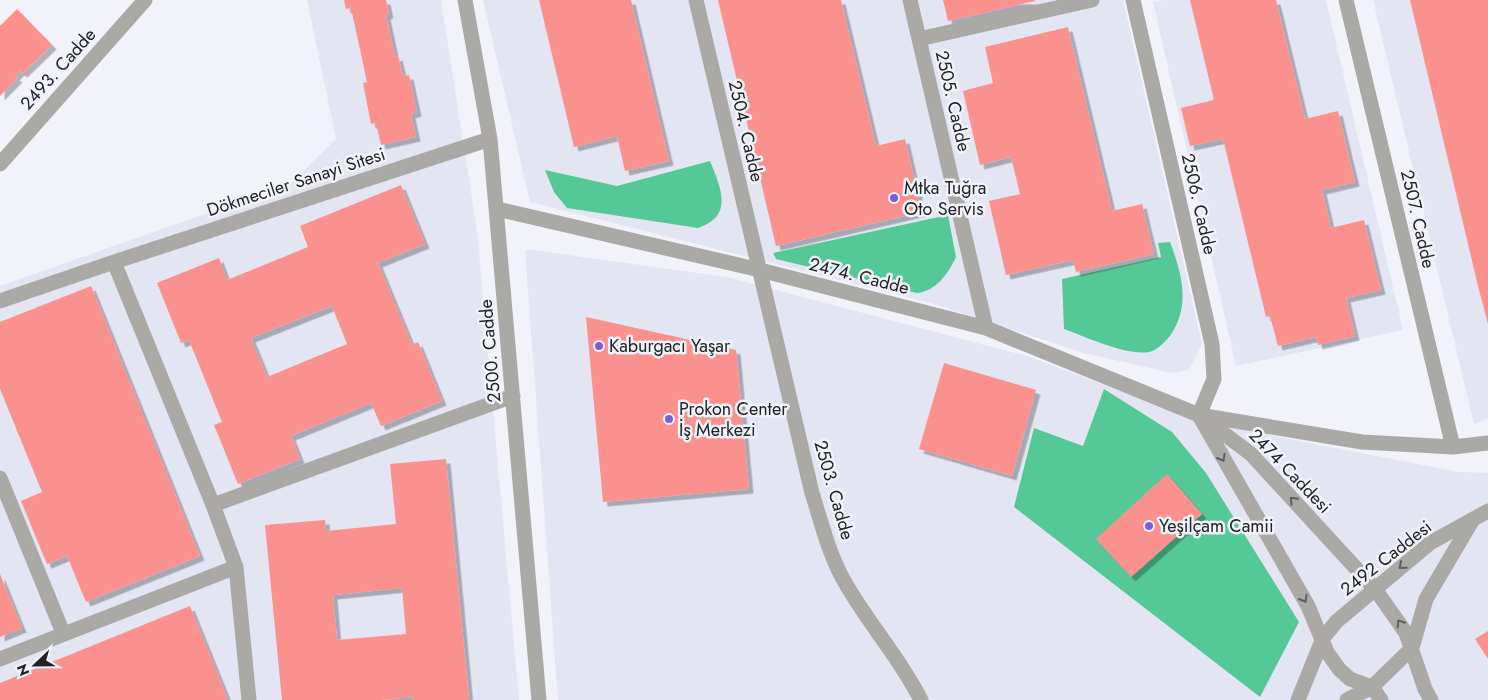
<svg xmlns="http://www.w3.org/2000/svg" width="1488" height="700" font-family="Jost,sans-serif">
<defs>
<filter id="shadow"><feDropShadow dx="4.5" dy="4.5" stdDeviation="0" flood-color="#0004"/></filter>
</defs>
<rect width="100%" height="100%" fill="#f1f2fa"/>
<path fill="#e3e5f3" d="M307,0H441L477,231L519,700H0V286L290,184L336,139Z
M483,0H1123L1202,344L1189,370L1172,373L1084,353L934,304L530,202Z
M1164,0H1326L1403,330L1236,366L1153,2Z
M1373,0H1488V418L1474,424Z
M525,249L727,277L1027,356L1207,423L1459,472L1488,473V700H558Z"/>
<path fill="#54c997" d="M710,161C721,188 734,216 698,228L567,208L554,192L545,170L617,186Z
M948,215L956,257C948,274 936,291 917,293L776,259L773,253Z
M1170,242C1182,274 1191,306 1170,336C1165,342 1156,351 1149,352C1127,356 1086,337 1064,329L1062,279L1161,257L1158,243Z
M1104,389L1172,432L1206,473L1299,622L1260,697L1014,507L1034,428L1083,446Z"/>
<path fill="#fb918e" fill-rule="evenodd" filter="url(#shadow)" d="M344,0H386L389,14L386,15L395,57L398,56L403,76L409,75L417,112L411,114L416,137L381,145L376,123L371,124L363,83L367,82L351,8L346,9Z
M539,0H631L669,161L625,171L617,136L574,147Z
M718,0H841L876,146L905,139L922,212L776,246Z
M943,0H1035V1L948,21Z
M1190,0H1276L1305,119L1338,111L1355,182L1322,190L1331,228L1364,220L1381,290L1346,298L1355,336L1318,345L1316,337L1278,346L1270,316L1266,317L1223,139L1190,146L1181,108L1214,100Z
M1410,0H1488V324L1478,286Z
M17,9L52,45L23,73L20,71L15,76L18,78L0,96V26Z
M1068,27L1112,211L1142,204L1154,254L1076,272L1073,260L1006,275L989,201L1020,194L1011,157L980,165L963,91L993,83L985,47Z
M401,185L425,244L378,263L412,345L418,342L442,401L381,426L371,403L291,436L300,459L238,484L214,425L222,422L189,340L181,343L157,283L219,258L227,280L308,247L300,226ZM332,306L347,344L267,377L251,338Z
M91,286L200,556L86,602L67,556L47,564L21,501L42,492L0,389V322Z
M586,317L736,350L749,489L603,502Z
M944,363L1036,390L1012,476L919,449Z
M446,459L469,700H413L412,697L381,700H282L265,525L325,520L326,531L396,524L390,464ZM402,588L406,634L337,640L333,595Z
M1167,474L1202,514L1131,577L1096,539Z
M0,574L22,628L0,637Z
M190,606L228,700H0V683Z
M1488,631V659L1475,639Z"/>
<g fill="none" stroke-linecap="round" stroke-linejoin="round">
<path stroke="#aaa9a6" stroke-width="15" d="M465,0L490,139L539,700
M696,0L812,493C821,521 828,551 842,577C865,620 899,656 921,700
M910,0L986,328
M1133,0L1212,344L1214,379L1199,415
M1346,0L1453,447
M919,39L1092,0
M0,164L145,0
M497,209L760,270L986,328L1199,415L1362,442L1453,447L1488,443
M114,262L213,505L236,567L249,700
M0,301L114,262L490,139
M1200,417L1308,606L1327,652L1339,669L1350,679L1372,687L1381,700
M1203,418L1251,454L1375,589L1406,633L1425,689L1431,700
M0,478L63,633
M213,505L513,396
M0,659L236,567
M1298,700L1323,638L1337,621L1430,543L1488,511
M1347,700L1372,687L1412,648L1426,599L1472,521"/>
</g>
<defs><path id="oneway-chevron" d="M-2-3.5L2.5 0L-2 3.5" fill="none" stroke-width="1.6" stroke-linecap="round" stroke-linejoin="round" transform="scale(1.25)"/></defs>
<g stroke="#5f5f5e">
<use href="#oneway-chevron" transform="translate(1222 458) rotate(60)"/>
<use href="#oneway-chevron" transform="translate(1293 500) rotate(-133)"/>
<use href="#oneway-chevron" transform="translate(1402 566) rotate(140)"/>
<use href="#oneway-chevron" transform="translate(1304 599) rotate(60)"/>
<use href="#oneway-chevron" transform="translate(1400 623) rotate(-123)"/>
</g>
<g fill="#815bd5" stroke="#f1f2fa" stroke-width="2">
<circle cx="894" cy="198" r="5"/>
<circle cx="599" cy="346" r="5"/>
<circle cx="669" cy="419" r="5"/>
<circle cx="1149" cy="526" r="5"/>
</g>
<g text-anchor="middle" stroke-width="5" stroke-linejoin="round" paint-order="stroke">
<g font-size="18" fill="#212224" stroke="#f1f2fa">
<text transform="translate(58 69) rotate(-48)" y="6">2493. Cadde</text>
<text transform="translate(953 101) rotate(77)" y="6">2505. Cadde</text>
<text transform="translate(746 131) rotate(77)" y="6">2504. Cadde</text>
<text transform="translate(296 182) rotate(-18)" y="6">Dökmeciler Sanayi Sitesi</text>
<text transform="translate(1199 204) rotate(77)" y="6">2506. Cadde</text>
<text transform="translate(1418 219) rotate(77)" y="6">2507. Cadde</text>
<text transform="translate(859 276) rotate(14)" y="6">2474. Cadde</text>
<text transform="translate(490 351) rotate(-95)" y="6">2500. Cadde</text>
<text transform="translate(1290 471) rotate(46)" y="6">2474 Caddesi</text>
<text transform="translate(834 490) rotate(74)" y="6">2503. Cadde</text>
<text transform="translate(1386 558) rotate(-38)" y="6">2492 Caddesi</text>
</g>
<g font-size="18" fill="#212224" stroke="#f1f2fa" text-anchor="start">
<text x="904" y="194">Mtka Tuğra<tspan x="904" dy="21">Oto Servis</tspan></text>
<text x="609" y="352">Kaburgacı Yaşar</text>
<text x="679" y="415">Prokon Center<tspan x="679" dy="21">İş Merkezi</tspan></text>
<text x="1159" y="532">Yeşilçam Camii</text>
</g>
</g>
<g transform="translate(35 665) rotate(248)" stroke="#f1f2fa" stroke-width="4" paint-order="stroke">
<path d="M0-4L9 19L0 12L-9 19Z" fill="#212224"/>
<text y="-8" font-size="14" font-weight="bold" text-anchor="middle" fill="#212224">N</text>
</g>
</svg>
